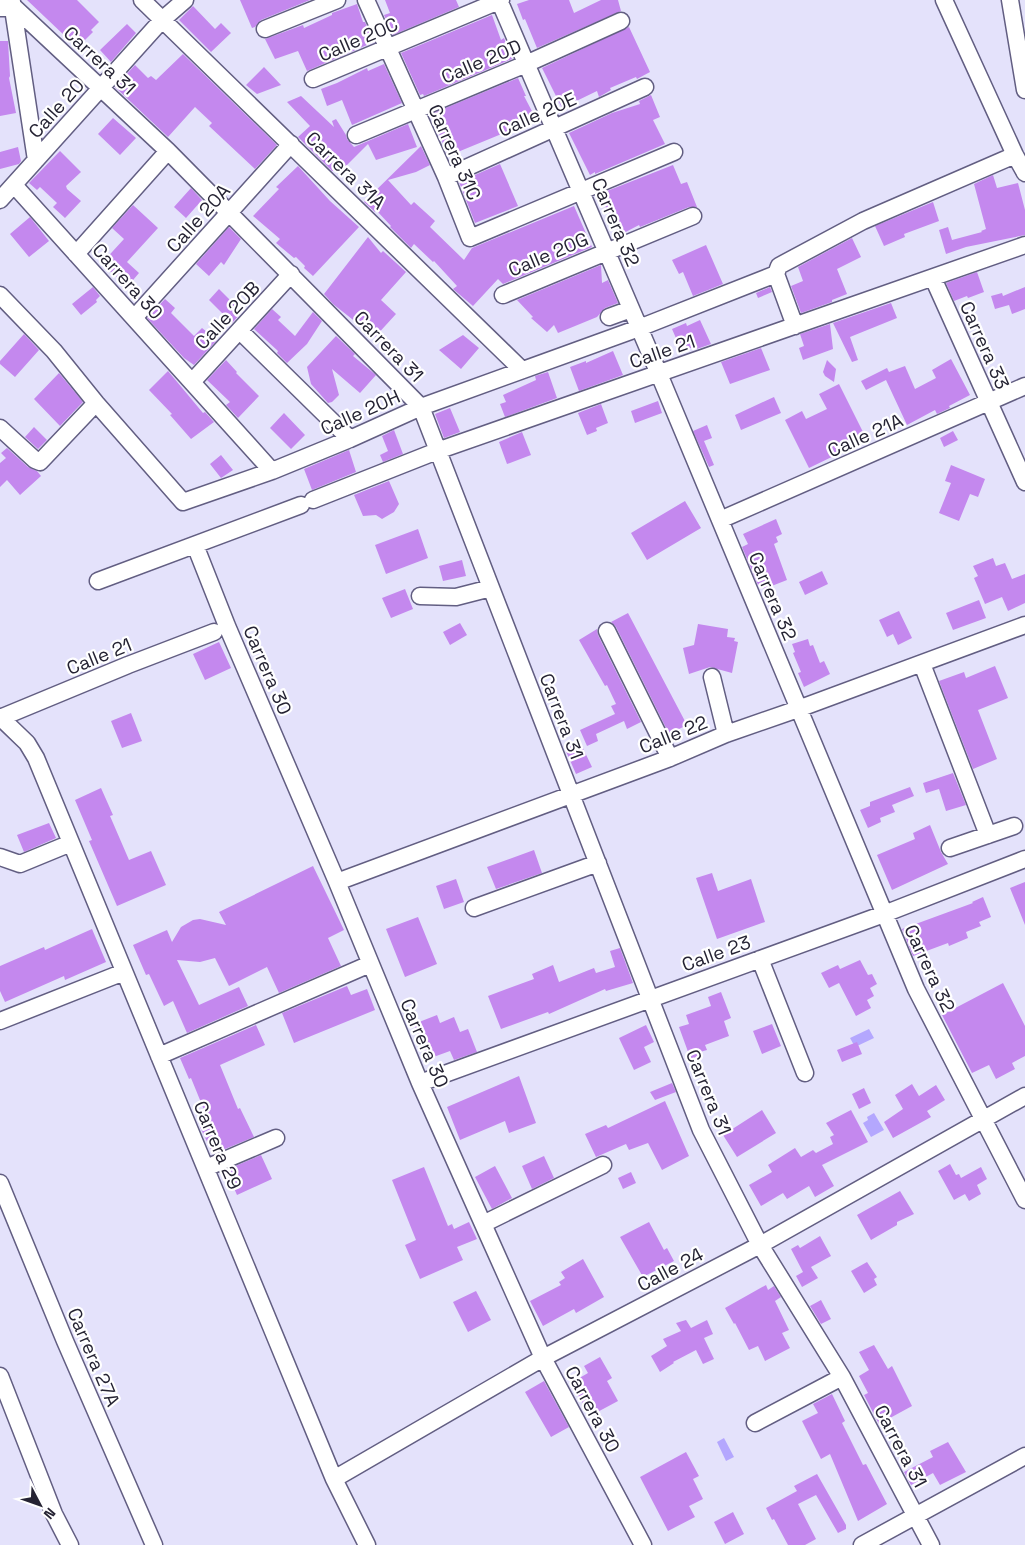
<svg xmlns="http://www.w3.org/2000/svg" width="1025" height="1545" font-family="'Space Grotesk',sans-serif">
<rect width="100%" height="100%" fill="#e4e2fb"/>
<path fill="#b4a7fe" d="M869,1029L874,1038L855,1047L850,1038Z
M874,1113L884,1130L871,1137L863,1123L868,1120L867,1117Z
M724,1438L734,1457L726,1461L717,1442Z"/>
<path fill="#c488ee" d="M27,0H77L99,22L91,30L93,32L76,49L66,37Z
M240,0H310L261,20L255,27L252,28Z
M385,0H456L459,7L393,35L384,15L390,13Z
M529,0H569L574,13L601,0H618L621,11L537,48L525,19L523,20L517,4Z
M357,4L363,22H365L374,42L307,71L298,51L275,59L265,39L303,25L304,28L332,15V13Z
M193,6L215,29L221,23L231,33L211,52L179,20Z
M492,15L501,40L504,38L512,59L424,96L423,94L420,95L401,53Z
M127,24L136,33L111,62L100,50Z
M629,27L650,72L637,79L636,77L610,88L611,90L599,97L597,91L562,108L542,68Z
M0,41H8L10,76L9,78L16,113L0,116Z
M183,54L277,145L255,169L209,126L212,123L195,107L168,137L115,87L135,65L148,78L151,76L156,80Z
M384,64L402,103L352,125L342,100L327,106L321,89L337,83L367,68L368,71Z
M264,67L281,85L257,94L246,85Z
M518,78L526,96H524L535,117L516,128L448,156L431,114Z
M651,95L660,117L653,120L665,144L595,174V172L590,175L569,133L612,113L640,104L639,101Z
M301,96L334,127L332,121L336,119L346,135L347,139L354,147L408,124L417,147L376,160L368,144L341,171H332L298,137L310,126L287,102Z
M113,118L136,138L120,155L98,134Z
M421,146L430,165L416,172L388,180L411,205L414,202L435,221L430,227L464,260L472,248L574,206L592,247L503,284L498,279L473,306L453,289L457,286L434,261L433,262L414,244L411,248L390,227L391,226L376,210L375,212L364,202Z
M18,147L21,161L19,164L0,169V152Z
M60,151L81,172L66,186L67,189L81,201L65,218L53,207L57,203L40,187L37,190L29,183Z
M500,164L518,206L475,223L459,182Z
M673,165L681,184L687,182L697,207H689L640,227L639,225L620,235L606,208L602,193Z
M298,166L330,201L359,227L313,276L304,268L305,266L296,257L294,258L276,243L280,239L253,216L279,189L276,187Z
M993,175L997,188L1018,183L1025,210V235L966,247L946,254L939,230L948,227L952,240L982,232L981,231L986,229L974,184Z
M191,188L202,200L186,218L174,207Z
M933,202L939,221L904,234L905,237L884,246L875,226Z
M133,205L158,228L127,262L139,273L128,286L101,264L124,239L112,228Z
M30,217L49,241L29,257L10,234Z
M229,227L241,239L224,265L221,262L209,276L196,264Z
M368,237L381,253L383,251L406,272L381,300L396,314L375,337L358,322L357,323L333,304L324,294Z
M852,238L861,257L837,269L847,294L832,300V302L801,313L791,286L803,281L798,267Z
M706,245L723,284L693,296L683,272L679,274L672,260Z
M601,265L602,283L608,280L618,303L605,308L597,317L558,333L554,325L547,332L531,318L533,317L517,300Z
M977,272L984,292L968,298L967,296L954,301L946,283Z
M93,287L100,296L96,300L97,302L81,315L72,304Z
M770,287L772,292L758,298L756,293Z
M1025,287V309L1012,314L1009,305L995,309L991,296L1002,293L1003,296Z
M219,289L242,312L232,323L209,300Z
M165,299L175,308L171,313L194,336L202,328L217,340L194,365L184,358L147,318Z
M891,303L897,318L850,337L858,360L852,362L833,323Z
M272,309L281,317L278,320L295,336L313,312L322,321L307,344L287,363L277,353L278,351L254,329Z
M700,320L711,344L697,349L695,346L682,352L672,329L686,323L687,326Z
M830,324L833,349L803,360L799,348L804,346L800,334Z
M24,334L39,350L15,377L0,364V361Z
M463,335L479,348L461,369L439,350Z
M336,336L355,354L353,356L376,375L360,393L332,369L339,395L332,402L328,403L311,384L307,367Z
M761,348L770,370L730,384L721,362Z
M613,351L623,375L579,391L570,367L586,361V363Z
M951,359L970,395L949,406L950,408L937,414L935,410L907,425L886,380L866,390L861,381L887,368L889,372L905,366L915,389L936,378L932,370Z
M226,360L237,372L236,373L259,396L238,418L226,405L230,402L207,380Z
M827,360L836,369L834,382L825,376L823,372Z
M168,371L203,413L205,412L214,422L191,439L170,415L172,414L149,390Z
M548,372L557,398L505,417L500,404L506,402L503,395L536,380L535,376Z
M59,373L83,402L60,426L34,399Z
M839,384L864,434L839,447L842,452L809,468L785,420L802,411L806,419L827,409L819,394Z
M774,397L781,413L741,430L735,415Z
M658,401L662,413L635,423L631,411Z
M601,404L608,423L596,428L597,431L587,435L578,413Z
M450,408L460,432L444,438L435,414Z
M284,413L305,435L291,449L270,428Z
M707,425L712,438L704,441L714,465L709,467L693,431Z
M34,427L47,440L38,449L25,437Z
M394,430L403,454L383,462L380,455L388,451L382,436Z
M953,431L958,440L944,447L940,438Z
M522,432L531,455L507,464L499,442Z
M7,448L28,467L37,471L41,476L20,495L7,480L0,487V463L6,458L1,453Z
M349,450L356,472L312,490L304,469Z
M221,455L233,470L221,478L210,464Z
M951,465L985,479L978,497L970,494L959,521L939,513L951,483L945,481Z
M389,481L399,504L394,512L382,519L376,515L363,516L354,495Z
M685,501L701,528L647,560L631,533Z
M776,519L782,534L776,537L778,542L774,544L787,580L764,589L762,584L758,585L742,547L748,544L743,534Z
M418,529L428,558L386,574L375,545Z
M993,558L996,566L1005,563L1012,579L1025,574V603L1008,611L1002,597L985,604L974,578L978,576L973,566Z
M462,560L466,576L443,581L439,566Z
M822,571L828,584L805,595L799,582Z
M405,589L413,609L391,618L382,598Z
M979,600L986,618L953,630L946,613Z
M899,611L912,638L898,645L893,634L887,637L879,620Z
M628,613L687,725L669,734L616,627L611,622Z
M460,623L467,635L450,645L443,632Z
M698,624L728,629L727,637L735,638L734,641L738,642L732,673L710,667L689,674L683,648L694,645Z
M597,629L598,635L641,722L627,729L624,721L596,734L598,741L587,746L580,730L615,714L611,706L616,704L607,685L605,686L579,640Z
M808,639L810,646L813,645L820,663L824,661L830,674L804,687L798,673L801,672L793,653L795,652L792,644Z
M219,642L231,668L205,680L193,654Z
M995,666L1008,698L978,710L997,759L973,769L939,681L964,672L966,678Z
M131,713L142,741L122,748L111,721Z
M580,742L592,767L576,774L565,749Z
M953,773L966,805L946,811L939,789L926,793L923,783Z
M910,787L914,796L892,805L895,812L880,818L881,822L868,828L860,810L870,806V802Z
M101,788L113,815L110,816L129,860L151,851L166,885L117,906L89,841L92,840L75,800Z
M49,823L56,838L24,852L17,835Z
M930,825L941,852L948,864L892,890L877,855L915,839L913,833Z
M534,850L542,873L496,889L487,867Z
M313,866L344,930L328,938L341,966L279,993L267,967L229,986L215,958L200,962L177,960L199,1005L239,987L248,1006L187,1033L173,1001L164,1006L149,974L146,975L133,945L167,930L172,942L181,927L193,920L200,919L226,925L219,912Z
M712,873L718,891L751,879L765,922L717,939L696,878Z
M456,879L464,902L444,909L436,886Z
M1025,882V925L1010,888Z
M983,897L991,917L979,922L981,926L966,932L968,938L949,946L948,943L913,956L902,929L973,903L972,902Z
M418,917L437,964L405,977L386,929Z
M92,929L106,962L65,980L64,976L5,1002L0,991V966L44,947L45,950Z
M620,948L633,983L606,991L605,989L549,1014L548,1012L501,1029L488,996L534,979L532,974L553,965L559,982L594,968L596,973L615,967L610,951Z
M860,960L868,975L872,974L877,984L870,988L874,996L867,1000L871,1008L856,1016L839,983L829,988L821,973L838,965L840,969Z
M1003,983L1025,1026V1056L1012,1063L1015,1069L996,1079L989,1065L972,1073L942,1015Z
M347,986L351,995L367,989L375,1010L294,1043L282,1013Z
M721,992L731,1018L724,1021L729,1036L705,1045L707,1050L700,1052L702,1056L691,1060L679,1027L689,1024L686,1015L711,1006L708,997Z
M437,1015L440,1023L454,1017L460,1032L468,1029L477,1052L454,1060L450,1051L428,1059L414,1024Z
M772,1024L781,1046L762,1054L753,1031Z
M256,1025L265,1045L220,1065L238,1109L240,1108L254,1137L213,1154L200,1127L209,1122L191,1078L189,1079L180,1058Z
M646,1025L654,1042L644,1047L651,1062L634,1070L619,1038Z
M857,1042L862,1054L842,1062L837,1050Z
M519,1076L536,1123L509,1133L505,1121L460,1140L447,1107Z
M672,1083L676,1092L655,1100L650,1092Z
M912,1084L919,1096L936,1085L945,1100L927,1111L931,1117L893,1138L884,1122L903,1109L895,1095Z
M864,1088L871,1103L859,1109L852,1094Z
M665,1101L689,1156L662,1170L648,1143L629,1150L626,1144L596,1157L585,1134L606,1125L608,1128Z
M762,1110L776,1133L737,1157L723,1135Z
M851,1110L868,1142L822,1165L834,1186L815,1197L809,1186L787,1199L783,1193L761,1206L749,1185L772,1172L768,1165L795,1148L801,1157L813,1150L816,1153L833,1144L830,1137L834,1135L826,1123Z
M261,1155L272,1179L237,1195L226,1170Z
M544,1156L554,1178L532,1189L522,1166Z
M950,1164L956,1175L959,1174L961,1178L981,1167L987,1179L977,1185L981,1194L969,1201L965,1194L954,1200L938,1171Z
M495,1166L512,1198L492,1209L475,1177Z
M424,1167L448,1226L452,1224L454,1229L469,1222L477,1239L457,1247L463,1260L420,1279L405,1245L416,1240L392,1180Z
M631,1172L636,1183L623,1189L618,1178Z
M900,1191L914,1214L897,1222V1225L871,1240L857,1215Z
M649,1222L664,1250L667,1248L674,1261L643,1277L620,1237Z
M820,1236L831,1256L811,1267L818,1278L802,1287L796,1276L803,1272L791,1249L798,1245L800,1248Z
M583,1259L604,1297L576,1313L574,1309L543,1326L530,1301L561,1285L559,1282L565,1278L561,1272Z
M867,1262L877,1277L874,1279L877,1285L864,1293L851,1271Z
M766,1285L768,1290L774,1286L781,1297L775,1301L789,1330L782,1333L790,1348L765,1361L758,1346L749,1350L735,1323L734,1324L725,1308Z
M476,1291L491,1320L468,1332L453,1302Z
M821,1300L831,1319L821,1324L810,1306Z
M686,1320L691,1328L707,1320L713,1334L704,1338L714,1359L703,1364L696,1350L673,1362L674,1363L660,1372L651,1356L667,1346L663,1339L681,1331L676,1323Z
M874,1345L888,1369L892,1366L912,1406L879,1424L864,1395L868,1393L859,1376L869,1370L859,1352Z
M600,1357L612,1378L607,1381L618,1401L590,1416L571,1383L588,1373L584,1366Z
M544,1381L569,1427L551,1437L525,1392Z
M832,1394L845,1421L842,1423L863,1465L866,1464L887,1504L858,1521L830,1454L821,1459L802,1421L818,1413L813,1404Z
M948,1442L966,1472L940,1485L933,1473L911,1485L904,1472L933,1457L930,1451Z
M686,1452L699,1476L693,1479L703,1499L689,1506L695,1517L668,1531L640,1477Z
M817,1474L846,1525V1529L838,1533L816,1495L798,1504L816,1539L805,1545H788L774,1519L772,1520L766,1508L797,1491L794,1486Z
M733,1512L744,1534L725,1544L714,1522Z"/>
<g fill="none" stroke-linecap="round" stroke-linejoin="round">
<g stroke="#625e82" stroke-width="19">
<path id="minor" d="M142,0L522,370
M366,0L446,177L470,238L674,152
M499,0L659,374L916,989L1025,1200
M944,0L1015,155L1025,173
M1010,0L1025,90
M12,2L36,160
M0,8L13,6L168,151L421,407L701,1130L760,1245L842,1377L931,1545
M265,29L337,0
M313,79L501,0
M356,135L526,64L621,21
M446,177L645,87
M14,185L272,471
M0,200L162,20L185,0
M76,254L168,151
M933,278L1025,482
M0,295L54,351L96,403L183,502L272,471L350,439L421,407L639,328L776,274
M503,295L693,216
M609,317L631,309
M134,318L291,144
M795,326L776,274L779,266L863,221L1015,155
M240,331L350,439
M192,382L291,274
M0,428L35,460L40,462L96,403
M313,500L437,451L1025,245
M720,520L1025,386
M195,545L227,626L337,882L420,1083L483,1224L543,1358L643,1545
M98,581L301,505
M420,596L456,597L491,588
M607,631L670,758
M922,664L988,835
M712,677L726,734
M0,717L27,743L36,758L334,1479L367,1545
M0,718L128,665L214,632
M950,848L1014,826
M0,857L20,864L71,843
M337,882L670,758L726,734L798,709L1025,625
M474,908L598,863
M760,959L805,1073
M0,1021L124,972
M159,1056L370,964
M420,1083L884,914L1025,859
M206,1168L276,1138
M0,1183L65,1341L154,1545
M483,1224L603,1165
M0,1376L54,1514L70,1545
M755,1423L842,1377
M334,1479L543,1358L760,1245L1025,1096
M862,1545L1025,1456"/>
</g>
<use href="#minor" stroke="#fff" stroke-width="16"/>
</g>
<g text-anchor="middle" stroke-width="4.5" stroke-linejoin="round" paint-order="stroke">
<g font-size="19" fill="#252333" stroke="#fff">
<text transform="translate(358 39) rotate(-23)" y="7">Calle 20C</text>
<text transform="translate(100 60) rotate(43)" y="7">Carrera 31</text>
<text transform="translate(481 61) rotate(-23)" y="7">Calle 20D</text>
<text transform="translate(56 108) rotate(-48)" y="7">Calle 20</text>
<text transform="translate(537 114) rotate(-24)" y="7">Calle 20E</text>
<text transform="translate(455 152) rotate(66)" y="7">Carrera 31C</text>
<text transform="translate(346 170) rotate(44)" y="7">Carrera 31A</text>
<text transform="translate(198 218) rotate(-48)" y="7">Calle 20A</text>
<text transform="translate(616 222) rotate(67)" y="7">Carrera 32</text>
<text transform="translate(548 254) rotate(-23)" y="7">Calle 20G</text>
<text transform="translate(128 281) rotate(48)" y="7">Carrera 30</text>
<text transform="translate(227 315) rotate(-47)" y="7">Calle 20B</text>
<text transform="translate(985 345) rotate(66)" y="7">Carrera 33</text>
<text transform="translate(389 346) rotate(46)" y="7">Carrera 31</text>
<text transform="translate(662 351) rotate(-19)" y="7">Calle 21</text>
<text transform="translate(360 412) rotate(-24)" y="7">Calle 20H</text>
<text transform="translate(865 435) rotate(-24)" y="7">Calle 21A</text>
<text transform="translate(773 596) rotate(67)" y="7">Carrera 32</text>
<text transform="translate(99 656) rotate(-22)" y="7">Calle 21</text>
<text transform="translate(268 670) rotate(67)" y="7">Carrera 30</text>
<text transform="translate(562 716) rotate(69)" y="7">Carrera 31</text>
<text transform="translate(673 734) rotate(-22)" y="7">Calle 22</text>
<text transform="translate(716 953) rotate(-20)" y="7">Calle 23</text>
<text transform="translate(930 968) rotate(65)" y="7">Carrera 32</text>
<text transform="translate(425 1043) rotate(67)" y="7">Carrera 30</text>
<text transform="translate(709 1092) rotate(68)" y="7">Carrera 31</text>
<text transform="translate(218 1145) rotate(67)" y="7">Carrera 29</text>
<text transform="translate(670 1269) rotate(-28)" y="7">Calle 24</text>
<text transform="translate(94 1357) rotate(67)" y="7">Carrera 27A</text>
<text transform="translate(593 1409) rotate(62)" y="7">Carrera 30</text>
<text transform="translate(901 1446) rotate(62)" y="7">Carrera 31</text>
</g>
</g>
<g transform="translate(40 1505) rotate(131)" stroke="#ffffff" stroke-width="4" paint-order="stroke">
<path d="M0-4L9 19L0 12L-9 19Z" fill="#252333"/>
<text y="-8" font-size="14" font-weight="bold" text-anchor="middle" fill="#252333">N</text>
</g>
</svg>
